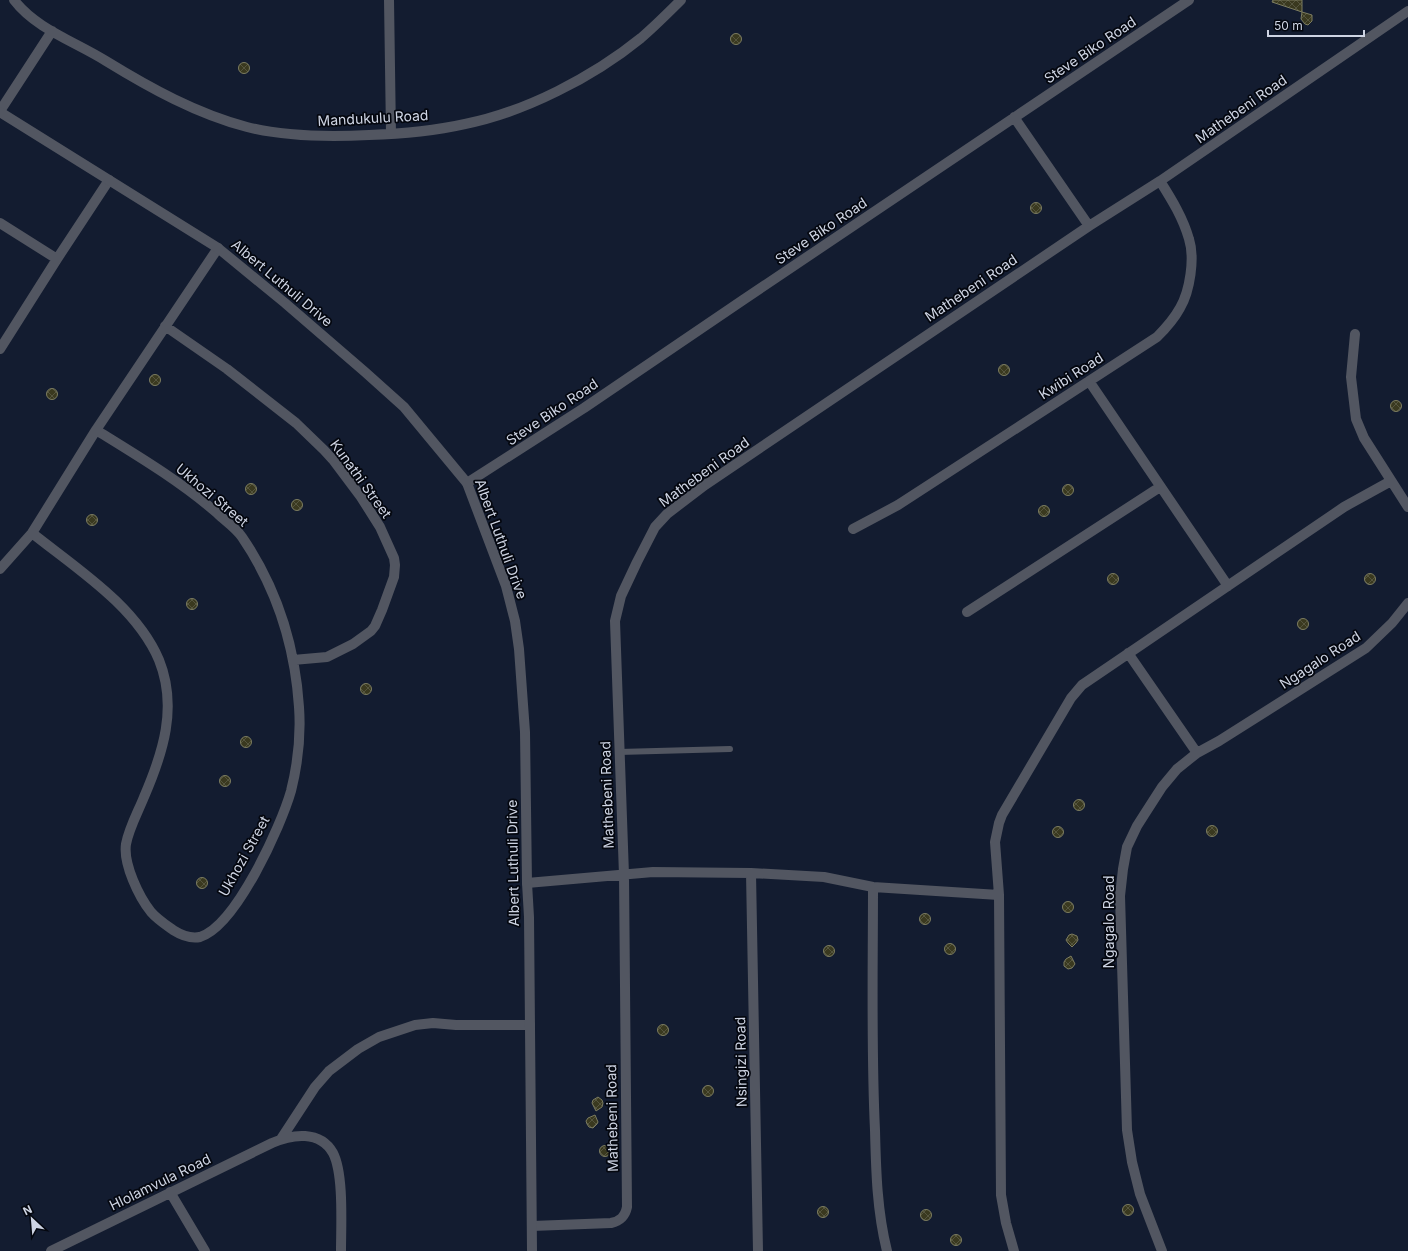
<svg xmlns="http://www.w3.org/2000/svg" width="1408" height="1251" font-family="Inter,sans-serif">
<defs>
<pattern id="building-cross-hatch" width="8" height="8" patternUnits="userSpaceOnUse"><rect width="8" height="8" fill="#3a391f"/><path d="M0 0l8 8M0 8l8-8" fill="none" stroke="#55553f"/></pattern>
</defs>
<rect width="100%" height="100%" fill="#131c30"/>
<path fill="url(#building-cross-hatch)" stroke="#7c7c60" d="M1273,0H1302V12L1312,15V21L1308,25L1305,24L1301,19L1302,12L1272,2Z
M730.5 39a5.5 5.5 0 1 1 11 0a5.5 5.5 0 1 1-11 0Z
M238.5 68a5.5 5.5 0 1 1 11 0a5.5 5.5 0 1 1-11 0Z
M1030.5 208a5.5 5.5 0 1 1 11 0a5.5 5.5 0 1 1-11 0Z
M998.5 370a5.5 5.5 0 1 1 11 0a5.5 5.5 0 1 1-11 0Z
M149.5 380a5.5 5.5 0 1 1 11 0a5.5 5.5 0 1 1-11 0Z
M46.5 394a5.5 5.5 0 1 1 11 0a5.5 5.5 0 1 1-11 0Z
M1390.5 406a5.5 5.5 0 1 1 11 0a5.5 5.5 0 1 1-11 0Z
M245.5 489a5.5 5.5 0 1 1 11 0a5.5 5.5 0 1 1-11 0Z
M1062.5 490a5.5 5.5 0 1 1 11 0a5.5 5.5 0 1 1-11 0Z
M291.5 505a5.5 5.5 0 1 1 11 0a5.5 5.5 0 1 1-11 0Z
M1038.5 511a5.5 5.5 0 1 1 11 0a5.5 5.5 0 1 1-11 0Z
M86.5 520a5.5 5.5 0 1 1 11 0a5.5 5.5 0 1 1-11 0Z
M1364.5 579a5.5 5.5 0 1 1 11 0a5.5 5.5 0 1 1-11 0Z
M1107.5 579a5.5 5.5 0 1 1 11 0a5.5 5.5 0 1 1-11 0Z
M186.5 604a5.5 5.5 0 1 1 11 0a5.5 5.5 0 1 1-11 0Z
M1297.5 624a5.5 5.5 0 1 1 11 0a5.5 5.5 0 1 1-11 0Z
M360.5 689a5.5 5.5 0 1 1 11 0a5.5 5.5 0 1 1-11 0Z
M240.5 742a5.5 5.5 0 1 1 11 0a5.5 5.5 0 1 1-11 0Z
M219.5 781a5.5 5.5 0 1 1 11 0a5.5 5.5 0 1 1-11 0Z
M1073.5 805a5.5 5.5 0 1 1 11 0a5.5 5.5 0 1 1-11 0Z
M1206.5 831a5.5 5.5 0 1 1 11 0a5.5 5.5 0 1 1-11 0Z
M1052.5 832a5.5 5.5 0 1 1 11 0a5.5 5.5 0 1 1-11 0Z
M196.5 883a5.5 5.5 0 1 1 11 0a5.5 5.5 0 1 1-11 0Z
M1062.5 907a5.5 5.5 0 1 1 11 0a5.5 5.5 0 1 1-11 0Z
M919.5 919a5.5 5.5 0 1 1 11 0a5.5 5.5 0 1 1-11 0Z
M1072,934L1077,936L1078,940L1076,943L1072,947L1068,943L1066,940L1069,935Z
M944.5 949a5.5 5.5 0 1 1 11 0a5.5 5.5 0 1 1-11 0Z
M823.5 951a5.5 5.5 0 1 1 11 0a5.5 5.5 0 1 1-11 0Z
M1071,956L1075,964L1072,968L1068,969L1064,966V962L1066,959Z
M657.5 1030a5.5 5.5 0 1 1 11 0a5.5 5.5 0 1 1-11 0Z
M702.5 1091a5.5 5.5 0 1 1 11 0a5.5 5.5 0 1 1-11 0Z
M598,1097L602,1100L603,1103L602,1107L596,1111L592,1103L593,1100Z
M595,1115L598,1122L597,1124L593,1128L589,1127L587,1124L586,1121L588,1118Z
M599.5 1151a5.5 5.5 0 1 1 11 0a5.5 5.5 0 1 1-11 0Z
M1122.5 1210a5.5 5.5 0 1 1 11 0a5.5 5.5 0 1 1-11 0Z
M817.5 1212a5.5 5.5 0 1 1 11 0a5.5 5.5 0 1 1-11 0Z
M920.5 1215a5.5 5.5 0 1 1 11 0a5.5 5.5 0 1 1-11 0Z
M950.5 1240a5.5 5.5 0 1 1 11 0a5.5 5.5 0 1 1-11 0Z"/>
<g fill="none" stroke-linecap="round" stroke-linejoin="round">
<path stroke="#525661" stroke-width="6" d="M619,752L730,749"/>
<path stroke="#525661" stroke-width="10" d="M14,0C36,29 76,42 106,61C150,88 197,114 247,127C286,137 329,137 369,135C401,134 434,131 465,124C525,112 593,77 641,38C655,26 668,13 681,0
M389,0L391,134
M0,111L52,31
M1014,117L1089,226
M0,223L57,259
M165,326L227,369L296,423L324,450L334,461L361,497L380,527L394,558L395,565L394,577L382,610L375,626L371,631L353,644L327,657L293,660
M1355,334L1351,377L1356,419L1364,438L1408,507
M0,349L57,259L109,180
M1089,381L1228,586
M467,483L584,408L743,300L1189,0
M853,529L898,505L1157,337C1166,328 1174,319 1180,308C1190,291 1195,258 1189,239C1183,218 1172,200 1160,181
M32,533C77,569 136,606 159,660C178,707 163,753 144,797C138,812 129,828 126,844C123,864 139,897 151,912C157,919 166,925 173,930C181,935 191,939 200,937C236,926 281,826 291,791C298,763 301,735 299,707C295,646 276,587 242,537C235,527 225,521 217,513C180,481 138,456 96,430
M0,569L32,533L96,430L218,248
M967,612L1160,487
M1128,653L1197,753
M751,873L758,1251
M527,883L653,872L751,873L824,877L873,887L999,895
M873,887C873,968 871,1049 875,1130C876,1171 877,1211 887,1251
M281,1139L315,1087L329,1071L358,1049L379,1037L415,1025L433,1023L456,1025H530
M170,1192L205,1251
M532,1226L611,1223C620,1221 625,1217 627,1207L624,875L615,621L621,596L637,562L655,527L667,514L684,501L705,485L1089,226L1160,181L1408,11
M51,1251L272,1143C292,1134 320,1130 333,1153C344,1174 341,1226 341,1251
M1014,1251L1006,1223L1001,1195L999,895L995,842L999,823L1002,815L1071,698L1082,685L1344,507L1391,481
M1162,1251L1140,1194L1132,1162L1127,1130L1120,896L1123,869L1127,847L1137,826L1144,815L1162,787L1177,769L1197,753L1219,741L1366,648L1392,623L1408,603"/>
<path stroke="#525661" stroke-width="10" d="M0,112L218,248L285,303L365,372L404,407L467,483L506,586L515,621L519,649L525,732L527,883L529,917L532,1251"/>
</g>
<g text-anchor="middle" stroke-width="3.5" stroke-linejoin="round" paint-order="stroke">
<g font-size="14" fill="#ced4e3" stroke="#04070f">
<text transform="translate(1090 50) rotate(-34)" y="5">Steve Biko Road</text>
<text transform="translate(1241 109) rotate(-35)" y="5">Mathebeni Road</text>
<text transform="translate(373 118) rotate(-3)" y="5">Mandukulu Road</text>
<text transform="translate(821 231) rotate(-34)" y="5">Steve Biko Road</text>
<text transform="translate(282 283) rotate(40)" y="5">Albert Luthuli Drive</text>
<text transform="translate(971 288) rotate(-34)" y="5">Mathebeni Road</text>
<text transform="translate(1071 376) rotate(-33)" y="5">Kwibi Road</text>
<text transform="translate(552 412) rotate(-34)" y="5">Steve Biko Road</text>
<text transform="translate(704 472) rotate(-36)" y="5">Mathebeni Road</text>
<text transform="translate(361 479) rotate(54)" y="5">Kunathi Street</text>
<text transform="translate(212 495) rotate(40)" y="5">Ukhozi Street</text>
<text transform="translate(501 539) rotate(70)" y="5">Albert Luthuli Drive</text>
<text transform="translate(1320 660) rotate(-33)" y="5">Ngagalo Road</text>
<text transform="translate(607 795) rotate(-92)" y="5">Mathebeni Road</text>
<text transform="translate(244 856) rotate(-61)" y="5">Ukhozi Street</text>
<text transform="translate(513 863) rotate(-91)" y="5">Albert Luthuli Drive</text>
<text transform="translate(1109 922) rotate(-90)" y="5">Ngagalo Road</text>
<text transform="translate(741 1062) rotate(-91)" y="5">Nsingizi Road</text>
<text transform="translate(612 1118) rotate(-91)" y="5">Mathebeni Road</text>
<text transform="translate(160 1182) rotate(-26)" y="5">Hlolamvula Road</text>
</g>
</g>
<g transform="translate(32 1219) rotate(334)" stroke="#04070f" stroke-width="3" paint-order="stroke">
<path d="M0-3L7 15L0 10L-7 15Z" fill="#ced4e3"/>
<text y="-6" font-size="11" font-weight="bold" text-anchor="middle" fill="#ced4e3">N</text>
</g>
<path d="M1268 30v6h96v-6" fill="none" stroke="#ced4e3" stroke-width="2"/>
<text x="1274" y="30" font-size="12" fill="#ced4e3" stroke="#04070f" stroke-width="3" paint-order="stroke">50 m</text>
</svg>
